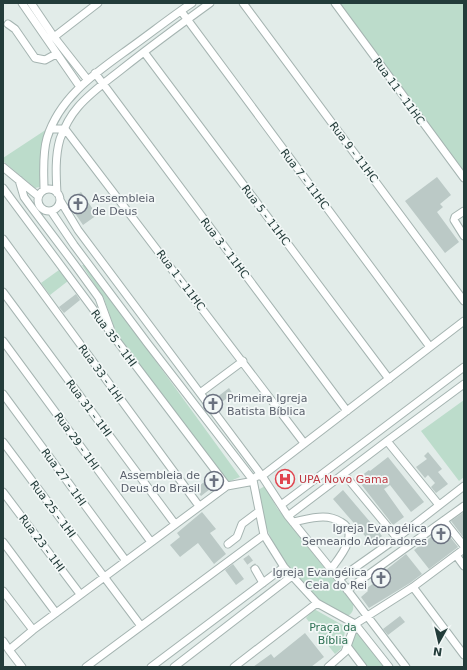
<svg xmlns="http://www.w3.org/2000/svg" width="467" height="670" font-family="'DejaVu Sans',sans-serif">
<rect width="100%" height="100%" fill="#e2ece9"/>
<path fill="#bcdccb" d="M330,3H464V176Z
M47,129L40,161V187L35,188L3,161V158Z
M82,265H86L240,477L228,482L116,333L104,299Z
M59,270L68,281L50,295L41,283Z
M464,400V477L459,481L421,431Z
M265,486L277,508L353,604C354,611 352,614 346,617C337,611 326,606 317,599C292,579 269,542 261,511C259,504 259,497 258,490Z
M314,609L346,627L341,649L335,654L306,618Z
M355,632L362,636L386,667H367L351,646Z"/>
<path fill="#bbc9c6" d="M437,177L451,195L440,204L443,207L437,212L459,242L445,253L405,201Z
M81,192L97,215L83,225L70,206L78,201L75,196Z
M76,294L80,300L64,313L59,307Z
M229,388L233,394L216,406L212,401Z
M428,452L442,469L438,472L448,484L436,493L431,487L435,483L428,475L425,478L416,467L427,459L424,456Z
M388,457L424,502L411,512L390,485L384,489L404,517L393,525L357,479L369,470L370,471Z
M212,476L218,483L201,496L195,489Z
M343,490L382,536L372,544L333,499Z
M202,512L216,529L210,533L226,554L214,564L198,543L180,557L170,545L180,537L177,533Z
M464,512V538L451,521Z
M443,528L458,547L429,569L414,550Z
M406,554L422,574L410,583L369,608L361,597L368,591L366,589L379,579L377,577Z
M233,564L244,579L236,585L225,570Z
M400,616L405,622L388,635L383,629Z
M305,633L324,657L311,667H253L271,654L274,658Z"/>
<g fill="none" stroke-linecap="round" stroke-linejoin="round">
<path stroke="#bcc9c6" stroke-width="7" stroke-dasharray="7 3.5" stroke-linecap="butt" d="M246,557L255,569"/>
<g stroke="#a5b4b1" stroke-width="9">
<path id="minor" d="M22,3L80,87
M31,3L54,37L87,79
M243,3L464,301
M335,3L464,178
M181,11L430,347
M8,24L15,29L35,58L45,60L56,54
M54,37L98,3
M144,52L389,379
M95,73L347,411
M51,129H65L304,443
M3,167L38,196
M19,180L24,197L32,208L75,265L99,298L110,328
M3,188L114,337L227,486
M38 200a11 11 0 1 1 22 0a11 11 0 1 1-22 0Z
M44,190C44,174 42,155 47,138C60,96 97,72 130,48C151,33 171,17 192,3
M57,193C56,175 55,156 60,139C64,128 71,115 78,107C91,92 107,81 122,69C151,46 181,24 210,3
M60,200L78,230L262,476L288,516L339,579L406,667
M51,211L74,245L148,344L253,480L264,535L284,567L317,603L355,624L389,667
M464,211L455,217L454,220L464,236
M3,239L199,506
M3,292L175,524
M3,341L151,542
M200,393L243,361
M3,394L126,561
M387,441L439,505
M3,442L141,626
M344,474L397,538
M3,492L80,594
M281,505L464,367
M288,516L387,441L464,384
M444,521L464,546
M293,522C303,520 313,517 323,517C330,517 336,519 341,522C361,533 339,558 331,569
M3,542L56,613
M228,544L237,537L242,524L258,512
M456,555L464,566
M255,569L263,583
M339,579L397,538L464,486
M413,587L464,655
M347,590L464,506
M3,591L33,630
M3,641L9,650
M347,646L363,667
M22,667L9,650L33,630L227,486L249,482L257,476H262L464,321
M86,667L264,535
M151,667L284,567
M174,667L292,576
M234,667L317,603
M328,667L345,652L355,624L413,587L464,549"/>
</g>
<use href="#minor" stroke="#fff" stroke-width="7"/>
</g>
<defs>
<g id="church-ring" transform="scale(1)"><circle r="9.5" fill="#f3f8f7" stroke="#6b7280" stroke-width="1.5"/><path d="M-1.2-6h2.4v3.5h3.3v2.4h-3.3V6h-2.4V-.1h-3.3v-2.4h3.3Z" fill="#6b7280"/></g>
<g id="hospital-ring" transform="scale(1)"><circle r="9.5" fill="#f3f8f7" stroke="#e0444e" stroke-width="1.5"/><path d="M-5-5h3v3.5h4V-5h3V5h-3V1.5h-4V5h-3Z" fill="#e0444e"/></g>
</defs>
<g fill-rule="evenodd">
<use href="#church-ring" x="78" y="204"/>
<use href="#church-ring" x="213" y="404"/>
<use href="#hospital-ring" x="285" y="479"/>
<use href="#church-ring" x="214" y="481"/>
<use href="#church-ring" x="441" y="534"/>
<use href="#church-ring" x="381" y="578"/>
</g>
<g text-anchor="middle" stroke-width="3.5" stroke-linejoin="round" paint-order="stroke">
<g font-size="11" fill="#233c3a" stroke="#f3f8f7">
<text transform="translate(399 91) rotate(54)" y="4">Rua 11 - 11HC</text>
<text transform="translate(354 152) rotate(53)" y="4">Rua 9 - 11HC</text>
<text transform="translate(305 179) rotate(53)" y="4">Rua 7 - 11HC</text>
<text transform="translate(266 215) rotate(53)" y="4">Rua 5 - 11HC</text>
<text transform="translate(225 248) rotate(53)" y="4">Rua 3 - 11HC</text>
<text transform="translate(181 280) rotate(53)" y="4">Rua 1 - 11HC</text>
<text transform="translate(114 338) rotate(53)" y="4">Rua 35 - 1HI</text>
<text transform="translate(101 373) rotate(54)" y="4">Rua 33 - 1HI</text>
<text transform="translate(89 408) rotate(53)" y="4">Rua 31 - 1HI</text>
<text transform="translate(77 441) rotate(54)" y="4">Rua 29 - 1HI</text>
<text transform="translate(64 477) rotate(54)" y="4">Rua 27 - 1HI</text>
<text transform="translate(53 509) rotate(53)" y="4">Rua 25 - 1HI</text>
<text transform="translate(42 543) rotate(53)" y="4">Rua 23 - 1HI</text>
</g>
<g font-size="11" fill="#5b616d" stroke="#f3f8f7" text-anchor="end">
<text x="92" y="202" text-anchor="start">Assembleia<tspan x="92" dy="13">de Deus</tspan></text>
<text x="227" y="402" text-anchor="start">Primeira Igreja<tspan x="227" dy="13">Batista Bíblica</tspan></text>
<text x="200" y="479">Assembleia de<tspan x="200" dy="13">Deus do Brasil</tspan></text>
<text x="427" y="532">Igreja Evangélica<tspan x="427" dy="13">Semeando Adoradores</tspan></text>
<text x="367" y="576">Igreja Evangélica<tspan x="367" dy="13">Ceia do Rei</tspan></text>
</g>
<g font-size="11" fill="#be3a42" stroke="#f3f8f7" text-anchor="start">
<text x="299" y="483">UPA Novo Gama</text>
</g>
<g font-size="11" fill="#2f7255" stroke="#f3f8f7">
<text x="333" y="631">Praça da<tspan x="333" dy="13">Bíblia</tspan></text>
</g>
</g>
<rect width="467" height="670" fill="none" stroke="#233c3a" stroke-width="8"/>
<g transform="translate(439 642) rotate(188)" stroke="#f3f8f7" stroke-width="3" paint-order="stroke">
<path d="M0-3L7 15L0 10L-7 15Z" fill="#233c3a"/>
<text y="-6" font-size="11" font-weight="bold" text-anchor="middle" fill="#233c3a">N</text>
</g>
</svg>
